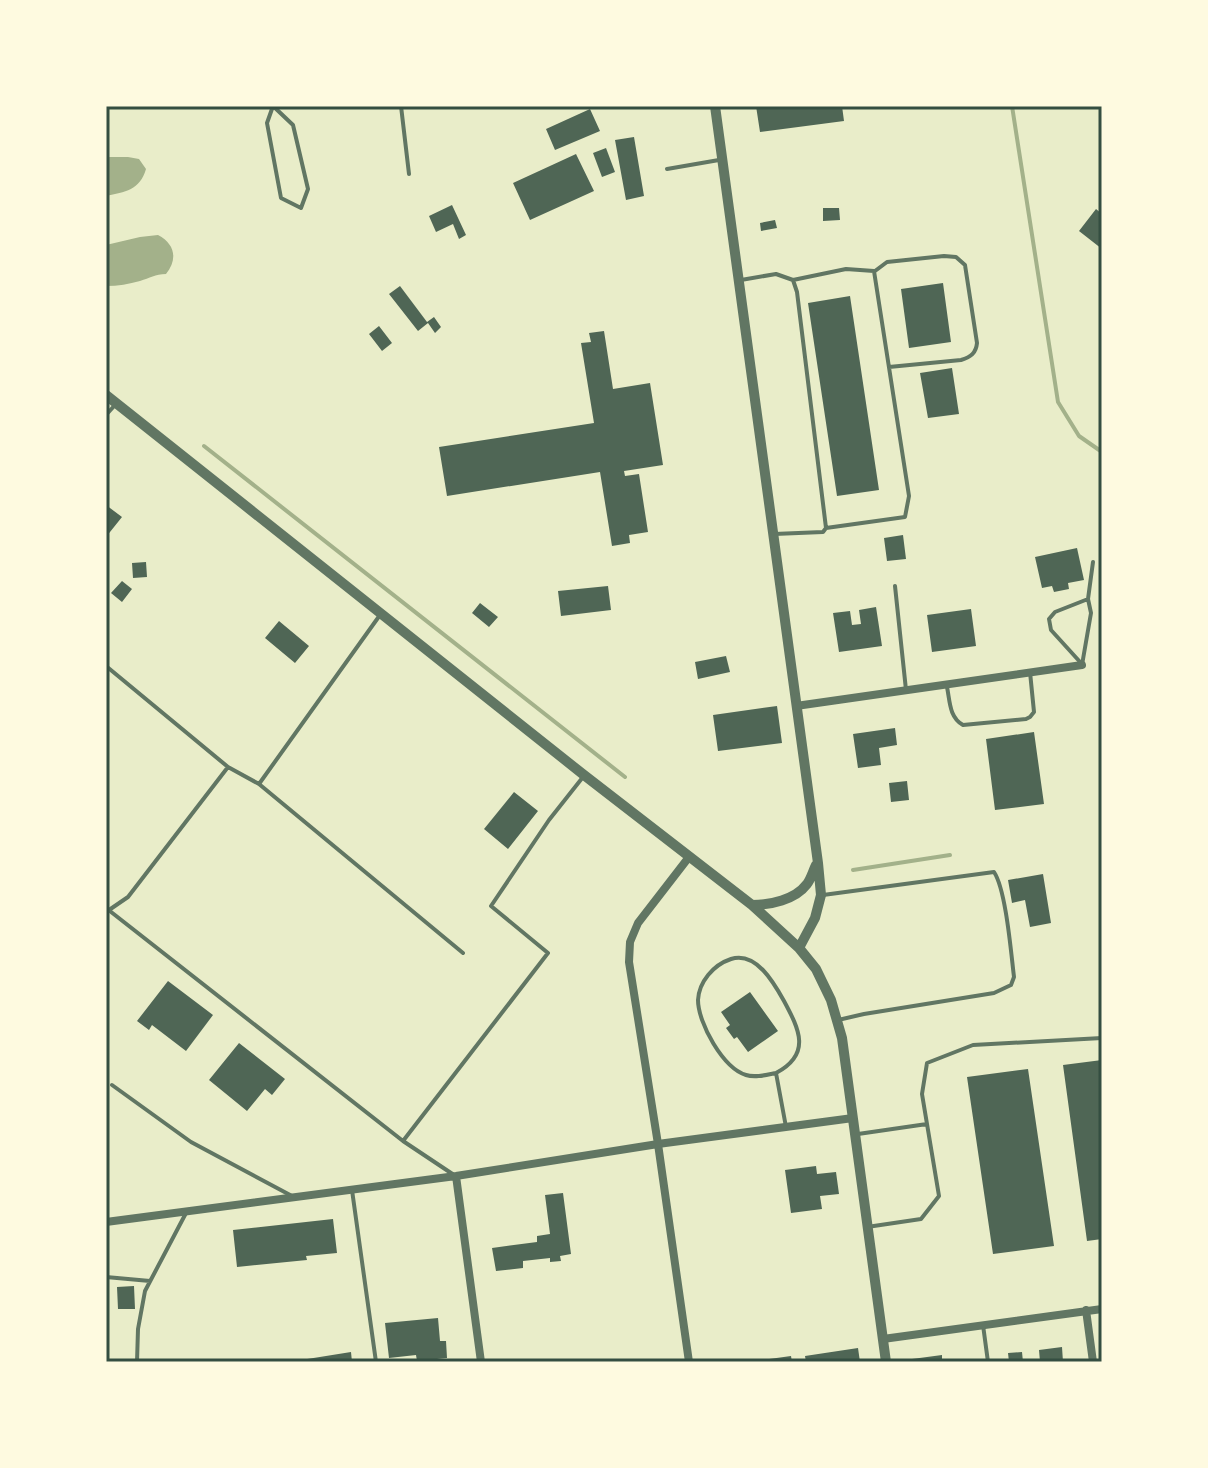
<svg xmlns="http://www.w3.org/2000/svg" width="1208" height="1468" font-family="Karla,sans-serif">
<rect width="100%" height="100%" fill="#e9edc9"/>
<path fill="#a3b18a" d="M106,157H128L139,159L146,169C140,190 125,192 106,196Z
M158,235C175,244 178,259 166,274C155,274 150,278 140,281C129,284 118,286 106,286V245L140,237Z"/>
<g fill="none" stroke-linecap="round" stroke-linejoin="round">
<path stroke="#a3b18a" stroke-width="4" d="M1012,106L1058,402L1079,436L1102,452
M204,446L625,777
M853,870L950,855"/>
</g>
<path fill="#4f6655" d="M756,106H842L844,121L760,132Z
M590,109L600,131L555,150L546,129Z
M634,137L644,196L626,200L615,140Z
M606,148L615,172L602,177L593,153Z
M576,154L594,191L530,220L513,183Z
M452,205L466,235L459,239L453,224L436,232L429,216Z
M823,208H839L840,220L823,221Z
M1096,209L1102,214V249L1079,231Z
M775,220L777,228L761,231L760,223Z
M943,283L951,342L909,348L901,289Z
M400,286L427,322L434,317L441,327L435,333L428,323L418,331L389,294Z
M850,296L879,490L837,496L808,303Z
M379,326L392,343L382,351L369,334Z
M604,331L613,389L650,383L663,465L624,471L625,476L639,474L648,532L629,535L630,543L612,546L600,472L447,496L439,447L594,423L581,343L591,342L589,333Z
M952,368L959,414L928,418L920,373Z
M106,505L122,517L106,537Z
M903,535L906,559L887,561L884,538Z
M1077,548L1084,580L1068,583L1069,589L1054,592L1052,586L1042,588L1035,557Z
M146,562L147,577L133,578L132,563Z
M122,581L132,589L122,602L111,593Z
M608,586L611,610L561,616L558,591Z
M480,603L498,617L489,627L472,613Z
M876,607L882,646L839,652L833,613L850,611L852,625L861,624L859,610Z
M971,609L976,646L932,652L927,615Z
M279,621L309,646L295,663L265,638Z
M726,656L730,672L698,679L695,662Z
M777,706L782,743L718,751L713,715Z
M895,728L897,745L879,748L881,765L858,768L853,734Z
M1034,732L1044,804L995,810L986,739Z
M907,781L909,800L891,802L889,783Z
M514,792L538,811L508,849L484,829Z
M1043,874L1051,923L1030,927L1025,900L1012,903L1008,880Z
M168,981L213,1015L186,1051L152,1025L149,1030L137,1021Z
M750,992L778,1031L748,1052L737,1037L734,1039L726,1028L730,1025L721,1012Z
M239,1043L285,1079L272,1095L265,1089L247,1111L209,1080Z
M1102,1060V1239L1087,1241L1063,1065Z
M1028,1069L1054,1246L993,1254L967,1077Z
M816,1166L817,1174L836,1172L839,1194L820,1196L822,1209L791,1213L785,1170Z
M563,1193L571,1254L560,1256L561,1261L550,1262V1258L523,1261V1268L496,1271L492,1248L537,1242V1236L550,1234L545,1195Z
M333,1219L337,1253L306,1256L307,1260L237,1267L233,1230Z
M134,1286L135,1309H118L117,1287Z
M438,1318L440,1341H446L447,1358L417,1361L416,1355L389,1358L385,1323Z
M1062,1347L1063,1362H1040L1039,1350Z
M858,1348L860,1362H806L805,1356Z
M351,1352L352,1362H301V1360Z
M1022,1352L1023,1362H1009L1008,1353Z
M942,1355V1362H912V1359Z
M791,1356L792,1362H762V1360Z"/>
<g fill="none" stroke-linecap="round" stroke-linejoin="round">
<path stroke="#617663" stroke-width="4" d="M273,106L293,125L308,189L301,208L281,198L267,123Z
M401,106L409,174
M667,169L719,160
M875,271L887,262L944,256L956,257L965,265L977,343C976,353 971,357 961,360L889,367
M741,280L776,274L793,280L797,292L826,528L823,532L774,534
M793,280L846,269L874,271L909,496L905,517L826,528
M106,415L115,405
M895,586L906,690
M380,615L259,784L463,953
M1081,663L1051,630L1049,619L1055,612L1088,599
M1082,665L1091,613L1088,599L1093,562
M106,666L228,767L259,784
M947,687C950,701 949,717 963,725L1026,719L1030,717L1034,712L1030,672
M823,895L994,872C1006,890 1011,953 1014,977L1011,985L994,993L864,1014L838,1020
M106,908L403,1141L454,1175
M109,910L128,897L228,767
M776,1073C812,1054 799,1029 784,1001C774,983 756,951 731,959C713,965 699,982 698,1000C698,1023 723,1068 746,1075C755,1078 766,1075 776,1073L786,1127
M112,1085L191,1142L292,1196
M858,1134L927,1124
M403,1141L548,953L491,906L549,820L583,777
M352,1190L376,1362
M867,1227L921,1219L939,1196L922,1094L927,1063L973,1045L1102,1038
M106,1277L150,1281
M983,1325L988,1362
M137,1362L138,1329L145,1291L186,1213"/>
<path stroke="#617663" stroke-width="8" d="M796,706L1082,665
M689,857L638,923L630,942L629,962L658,1144L689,1362
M456,1176L481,1362
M106,1222L456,1176L658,1144L853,1118
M1086,1310L1093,1362
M883,1339L1102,1309"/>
<path stroke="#617663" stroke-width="10" d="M715,106L818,863L821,895L815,918L799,948
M106,395L584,775L752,905L799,948L816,969L831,1000L842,1038L886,1362
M752,905C770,905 795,900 807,884C811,879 813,871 816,865"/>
</g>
<rect width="1208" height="1468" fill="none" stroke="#fefae0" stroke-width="216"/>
<rect x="108" y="108" width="992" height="1252" fill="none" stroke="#344e41" stroke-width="3"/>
</svg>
